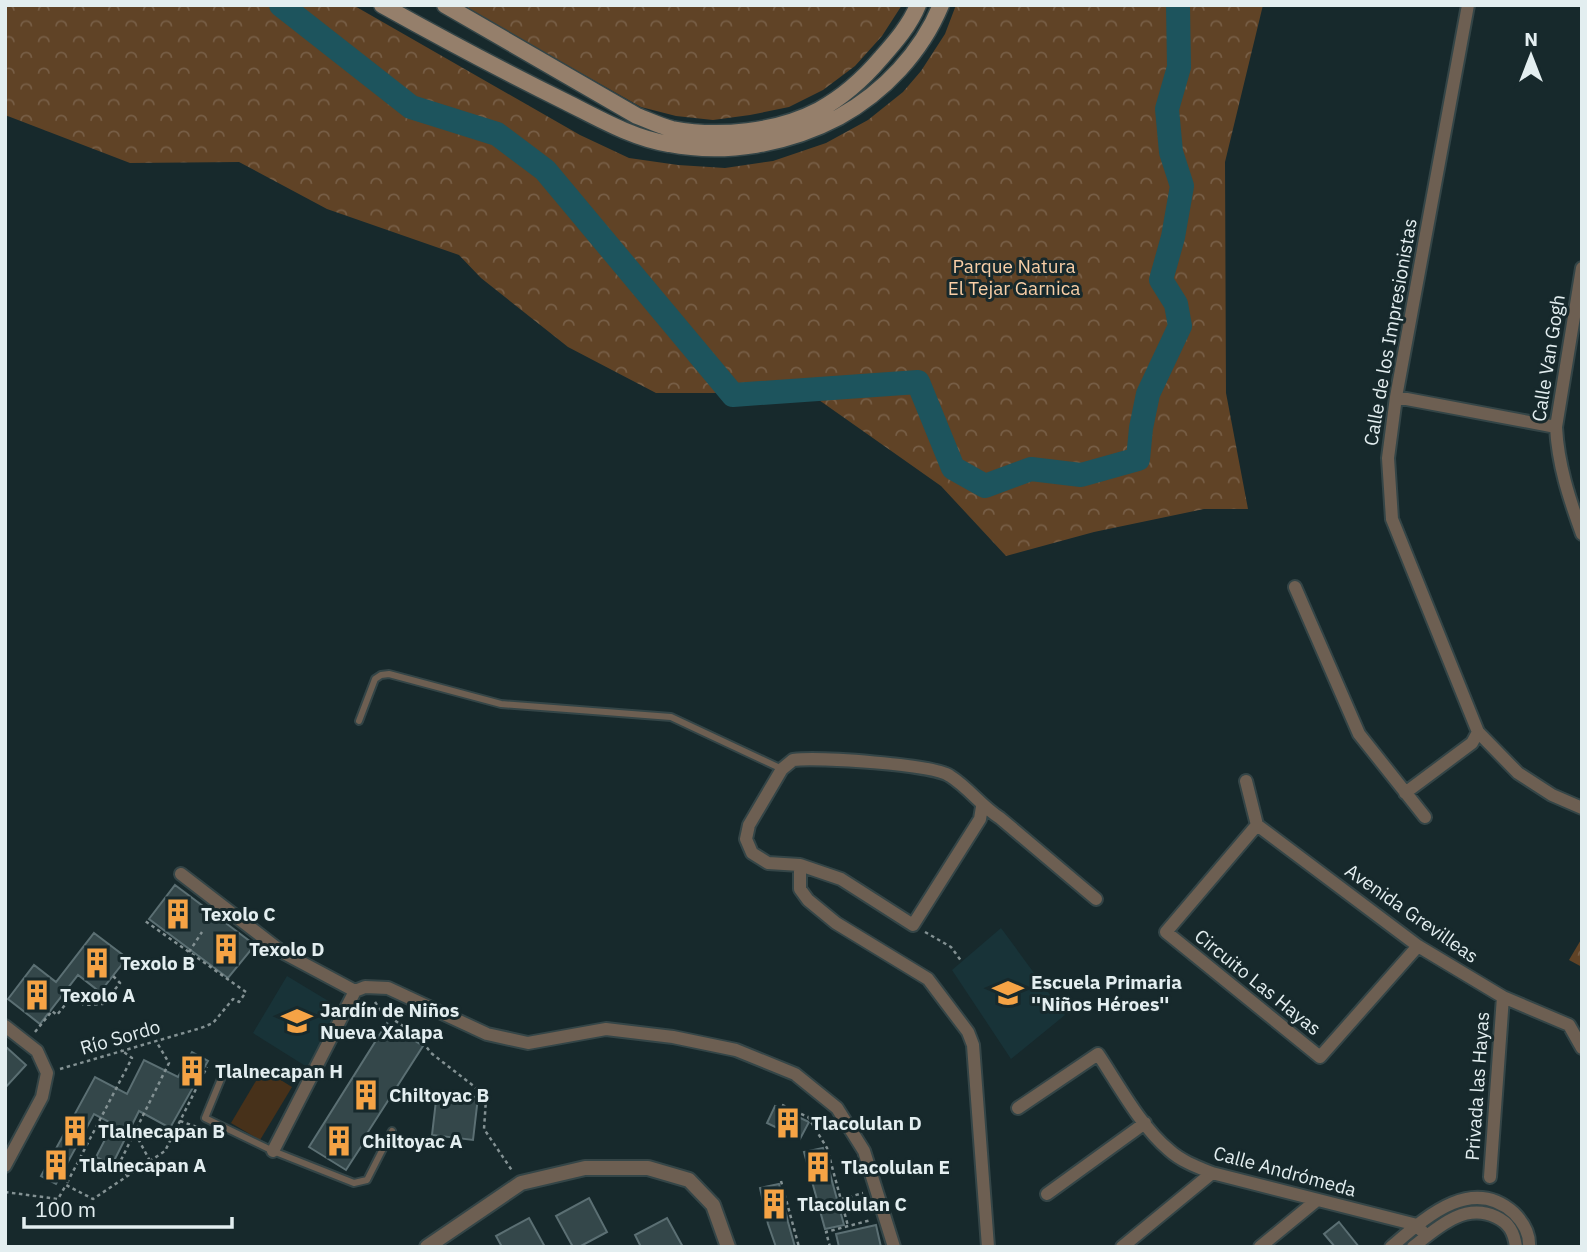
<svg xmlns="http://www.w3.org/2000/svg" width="1587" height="1252" font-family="'IBM Plex Sans',sans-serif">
<defs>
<pattern id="forest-crowns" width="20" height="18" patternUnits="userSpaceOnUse" patternTransform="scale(1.75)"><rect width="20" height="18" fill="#604326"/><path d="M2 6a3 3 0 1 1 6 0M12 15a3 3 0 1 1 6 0" fill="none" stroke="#775e46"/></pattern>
</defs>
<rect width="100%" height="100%" fill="#17292c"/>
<path fill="#183338" d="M1001,928L1065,1015L1011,1059L952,970Z
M287,976L340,1008L307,1067L253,1033Z"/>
<path fill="url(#forest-crowns)" d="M5,5H353L580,135L629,158L678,165L725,168L773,161L826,143L868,120L903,92L921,71L945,34L956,5H1263L1225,162L1226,393L1248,509H1204L1094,532L1006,556L941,486L809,393H656L568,347L481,278L459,255L327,209L239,162L130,163L5,115Z
M460,5H902L882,36L855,66L823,90L789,107L750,115L713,120L676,116L641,107Z
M1582,938V967L1569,960Z"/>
<path fill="#47311a" d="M263,1069L292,1087L260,1140L231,1123Z"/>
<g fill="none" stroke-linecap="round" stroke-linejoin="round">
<path stroke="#1d545d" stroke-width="24" d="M281,5L411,107L497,134L545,170L733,395L918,382L953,468L985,486L1031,469L1081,475L1138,459L1141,428L1148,394L1180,326L1176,304L1161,280L1173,237L1182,186L1171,152L1167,109L1179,67L1178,5"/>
</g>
<path fill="#34474a" stroke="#5b6f73" stroke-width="2" d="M175,885L255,945L228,978L149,919Z
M94,933L127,958L100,992L78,975L40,1024L8,999L34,965L56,982Z
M387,1023L423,1046L366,1135L368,1136L346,1170L309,1147Z
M5,1046L26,1065L5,1088Z
M192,1052L208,1061L170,1128L139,1111L112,1165L96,1157L113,1124L94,1114L56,1184L41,1176L95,1077L127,1094L144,1060L178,1077Z
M437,1092L478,1097L473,1140L432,1135Z
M775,1106L809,1122L800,1139L767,1123Z
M823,1148L844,1225L825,1229L804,1152Z
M779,1184L788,1222L795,1247H776L768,1224L760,1188Z
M589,1198L607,1232L579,1247H573L556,1216Z
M529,1218L545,1247H502L496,1236Z
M667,1218L683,1247H641L635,1235Z
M1339,1222L1359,1247H1335L1324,1234Z
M876,1225L881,1247H839L836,1234Z"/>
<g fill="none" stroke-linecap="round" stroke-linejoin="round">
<g stroke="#344547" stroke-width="10">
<path id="service" d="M359,721L375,679L381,675L389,674L501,704L671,717L782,769
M221,1079L205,1118L273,1151L354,1183L367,1180L392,1131"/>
</g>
<g stroke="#344547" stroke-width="16">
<path id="minor" d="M1468,5L1396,397L1388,458L1392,519L1478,732L1518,773L1552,795L1582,808
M1582,268L1556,427C1558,465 1569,498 1582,534
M1396,397L1556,427
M1295,587L1359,734L1425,817
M1246,781L1257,825
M1405,793L1472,743L1478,732
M982,807L980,819L913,925L841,879L800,865L768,863L752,853L746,839L749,825L782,769L793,760C817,757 933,764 950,776C969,788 981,806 1000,818L1096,899
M1257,825L1166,932L1320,1057L1418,946
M1257,825L1418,946L1503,997L1569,1025L1582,1048
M800,865V889L808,900L836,923L928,979L968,1032L973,1045L988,1247
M181,874L282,952L355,991L365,987L388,988L487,1034L528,1043L606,1029L673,1037L736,1050L795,1074L837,1108L864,1151L894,1247
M5,1026L37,1051L47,1073L42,1097L5,1166
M1018,1108L1098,1054C1118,1084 1141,1127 1169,1150C1181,1161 1197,1167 1212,1173L1417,1225L1426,1236
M273,1151L355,991
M1490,1177L1503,997
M1047,1194L1145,1123
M1122,1247L1212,1173
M1260,1247L1317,1200
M1391,1247C1424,1219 1471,1174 1514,1213C1523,1222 1530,1234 1529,1247
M1413,1247C1437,1228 1464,1202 1496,1217C1509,1223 1514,1232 1516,1247"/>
</g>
<g stroke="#344547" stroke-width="18">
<path id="tertiary" d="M427,1247L521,1183L585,1168H648L689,1180L713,1205L728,1247"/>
</g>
<g stroke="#344547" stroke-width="19">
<path id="secondary" d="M382,5C443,39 503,71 566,102C598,118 632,138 669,144C726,155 788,144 839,117C884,92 921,53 941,5
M445,5L637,116C648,120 660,126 672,129C719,138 777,132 819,110C843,97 864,78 881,58C895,42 910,25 918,5"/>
</g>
<path stroke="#839193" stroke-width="2.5" stroke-dasharray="3.5 3.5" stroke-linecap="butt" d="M925,932L951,947L962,962
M189,952L202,932
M375,1002L381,1011L419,1037L431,1053L475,1087L486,1099L484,1129L513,1172
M35,1032L52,1011L57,1015L73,995L84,1005L103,1004L120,983L113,976
M60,1069L201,1028L213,1023L233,999L239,1002L246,992L145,921
M782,1105L808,1117L827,1148L848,1226
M180,1121L200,1128
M135,1133L150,1161
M128,1176L118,1166L169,1063L156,1041
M781,1181L799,1247
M67,1183L132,1058L121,1050
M5,1192L58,1199L66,1185L93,1199L165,1151L207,1067
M842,1199L863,1193
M830,1247L826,1232L871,1220"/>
<use href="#service" stroke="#6d5f52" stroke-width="6"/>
<use href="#minor" stroke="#6d5f52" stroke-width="12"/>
<use href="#tertiary" stroke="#6d5f52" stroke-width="14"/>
<use href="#secondary" stroke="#957f6b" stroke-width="16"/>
</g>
<defs>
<g id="building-bare" transform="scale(2.415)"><path d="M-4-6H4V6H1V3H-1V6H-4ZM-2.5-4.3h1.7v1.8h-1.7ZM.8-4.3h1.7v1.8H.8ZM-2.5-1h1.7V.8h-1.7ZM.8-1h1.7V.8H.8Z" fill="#f5a345" stroke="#17292c" stroke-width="2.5" paint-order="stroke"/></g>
<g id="school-bare" transform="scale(2.415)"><path d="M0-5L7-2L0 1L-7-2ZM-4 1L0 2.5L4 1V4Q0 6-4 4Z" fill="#f5a345" stroke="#17292c" stroke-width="2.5" paint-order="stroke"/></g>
</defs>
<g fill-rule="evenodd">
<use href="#building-bare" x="178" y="914"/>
<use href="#building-bare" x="226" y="949"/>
<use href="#building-bare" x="97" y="963"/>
<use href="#school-bare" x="1008" y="993"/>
<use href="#building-bare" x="37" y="995"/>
<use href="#school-bare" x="297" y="1021"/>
<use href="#building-bare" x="192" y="1071"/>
<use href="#building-bare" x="366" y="1095"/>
<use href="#building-bare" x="788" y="1123"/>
<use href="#building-bare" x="75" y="1131"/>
<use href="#building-bare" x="339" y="1141"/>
<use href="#building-bare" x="56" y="1165"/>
<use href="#building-bare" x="818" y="1167"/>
<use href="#building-bare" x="774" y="1204"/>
</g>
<g text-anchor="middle" stroke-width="6" stroke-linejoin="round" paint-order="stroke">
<g font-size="19" fill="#f9cfa7" stroke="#17292c">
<text x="1014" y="273">Parque Natura<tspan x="1014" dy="22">El Tejar Garnica</tspan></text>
</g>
<g font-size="19" fill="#e3eef0" stroke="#17292c">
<text transform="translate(1390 332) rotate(-80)" y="7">Calle de los Impresionistas</text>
<text transform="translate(1548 358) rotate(-81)" y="7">Calle Van Gogh</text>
<text transform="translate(1412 913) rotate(35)" y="7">Avenida Grevilleas</text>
<text transform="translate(1258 982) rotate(39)" y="7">Circuito Las Hayas</text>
<text transform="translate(120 1037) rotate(-16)" y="7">Río Sordo</text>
<text transform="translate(1477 1086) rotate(-86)" y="7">Privada las Hayas</text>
<text transform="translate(1285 1171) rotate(15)" y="7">Calle Andrómeda</text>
</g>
<g font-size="19" font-weight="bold" fill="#e3eef0" stroke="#17292c" text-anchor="start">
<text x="201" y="921">Texolo C</text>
<text x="249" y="956">Texolo D</text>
<text x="120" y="970">Texolo B</text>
<text x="1031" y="989">Escuela Primaria<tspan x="1031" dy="22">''Niños Héroes''</tspan></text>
<text x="60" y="1002">Texolo A</text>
<text x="320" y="1017">Jardín de Niños<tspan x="320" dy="22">Nueva Xalapa</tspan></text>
<text x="215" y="1078">Tlalnecapan H</text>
<text x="389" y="1102">Chiltoyac B</text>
<text x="811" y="1130">Tlacolulan D</text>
<text x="98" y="1138">Tlalnecapan B</text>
<text x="362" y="1148">Chiltoyac A</text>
<text x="79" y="1172">Tlalnecapan A</text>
<text x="841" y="1174">Tlacolulan E</text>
<text x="797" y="1211">Tlacolulan C</text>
</g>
</g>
<rect width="1587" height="1252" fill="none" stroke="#e3eef0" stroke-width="14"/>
<g transform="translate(1531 56)" stroke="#17292c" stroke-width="5" paint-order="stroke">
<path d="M0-5L12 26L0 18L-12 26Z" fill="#e3eef0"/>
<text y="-10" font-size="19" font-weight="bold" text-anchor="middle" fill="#e3eef0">N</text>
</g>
<path d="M24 1217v10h208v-10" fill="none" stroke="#e3eef0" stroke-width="3.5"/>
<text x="35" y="1217" font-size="21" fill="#e3eef0" stroke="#17292c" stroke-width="5" paint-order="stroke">100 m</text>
</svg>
